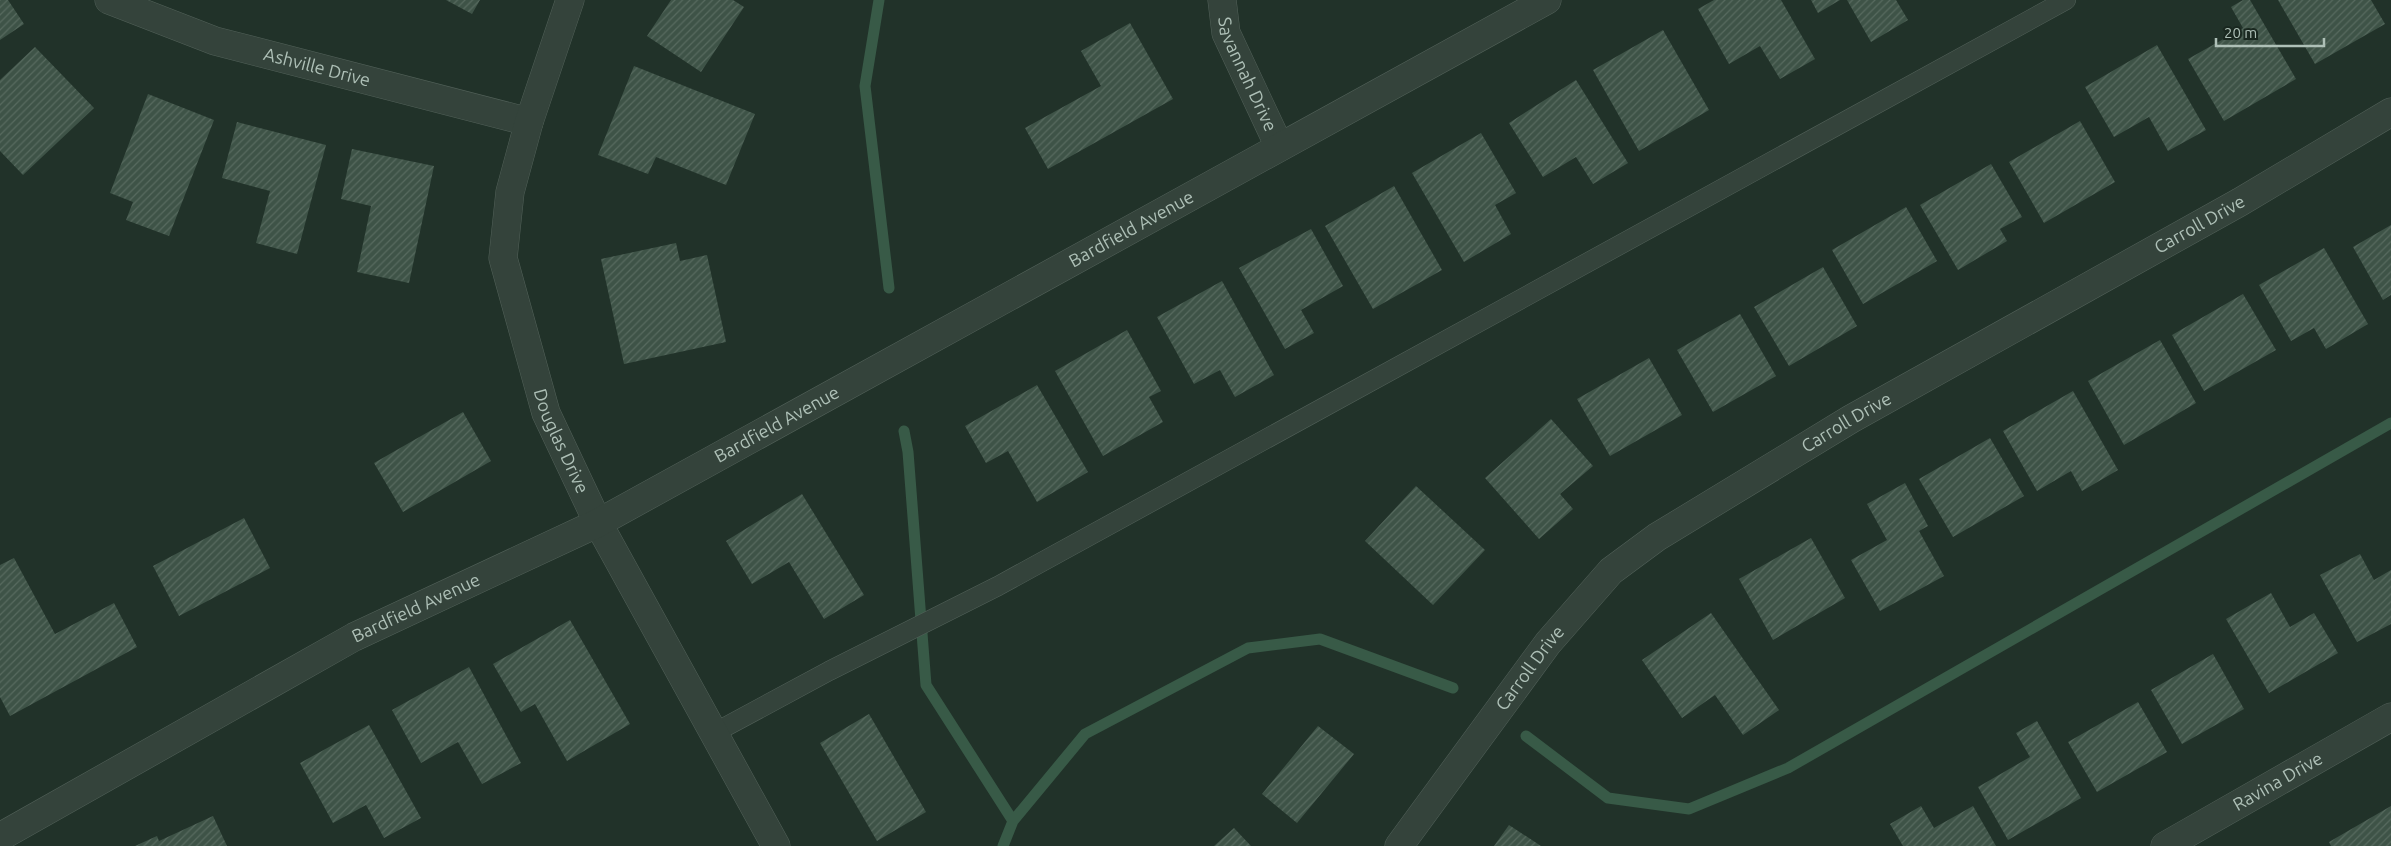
<svg xmlns="http://www.w3.org/2000/svg" width="2391" height="846" font-family="Ubuntu,sans-serif">
<defs>
<pattern id="building-hatch" width="6" height="6" patternUnits="userSpaceOnUse" patternTransform="scale(1.25)"><rect width="6" height="6" fill="#3e5347"/><path d="M-1 1l2-2M0 6l6-6M5 7l2-2" fill="none" stroke="#576a5f"/></pattern>
</defs>
<rect width="100%" height="100%" fill="#213229"/>
<g fill="none" stroke-linecap="round" stroke-linejoin="round">
<path stroke="#385a47" stroke-width="11" d="M879,0L865,86L889,288
M904,431L908,452L926,685L1013,821
M1526,736L1608,798L1689,809L1788,768L2391,423
M1003,846L1013,821L1085,734L1248,648L1320,639L1453,688"/>
</g>
<path fill="url(#building-hatch)" d="M0,0H8L24,24L0,40Z
M446,0H480L472,14Z
M671,0H733L744,7L701,72L647,36Z
M1714,0H1781L1815,59L1780,79L1760,46L1729,64L1698,9Z
M1811,0H1840L1818,13Z
M1847,0H1896L1908,20L1871,42Z
M2243,0H2250L2296,79L2224,121L2188,59L2243,28L2231,7Z
M2278,0H2371L2385,24L2315,64Z
M1130,23L1173,99L1048,169L1025,128L1101,86L1081,51Z
M1663,30L1709,110L1639,151L1593,70Z
M2157,45L2206,130L2168,151L2149,117L2114,137L2085,87Z
M35,47L94,108L23,175L0,151V80Z
M634,66L755,114L726,185L656,157L648,174L598,155Z
M1576,80L1628,163L1593,184L1576,157L1543,177L1509,123Z
M148,94L214,120L169,236L126,220L133,202L110,193Z
M2080,121L2115,182L2044,223L2009,162Z
M237,122L326,145L297,254L256,243L270,191L222,178Z
M1481,133L1516,193L1495,205L1511,234L1464,262L1412,173Z
M352,149L434,166L409,283L357,272L371,206L341,199Z
M1991,164L2022,217L2000,229L2007,241L1958,270L1920,205Z
M1394,186L1442,270L1373,309L1325,226Z
M1906,207L1937,261L1863,304L1832,250Z
M2391,225V295L2383,300L2353,247Z
M1311,229L1343,286L1301,310L1314,333L1285,349L1239,268Z
M676,243L680,261L707,255L726,342L624,364L601,259Z
M2324,248L2368,324L2326,349L2314,328L2291,341L2259,285Z
M1823,267L1857,326L1789,366L1754,307Z
M1222,281L1274,375L1235,397L1220,370L1194,384L1157,317Z
M2243,294L2276,350L2204,391L2172,335Z
M1740,314L1776,376L1713,412L1677,350Z
M1127,330L1161,391L1149,397L1163,422L1103,456L1055,371Z
M2160,340L2196,403L2124,445L2088,381Z
M1649,358L1682,415L1610,456L1577,399Z
M1037,385L1088,472L1037,502L1008,451L986,463L965,426Z
M2073,391L2118,470L2082,491L2071,471L2037,491L2003,431Z
M463,412L491,461L403,512L374,463Z
M1551,419L1593,466L1560,494L1573,509L1539,539L1485,478Z
M1990,438L2024,496L1953,537L1919,479Z
M1905,483L1928,526L1919,531L1944,576L1880,611L1851,560L1887,540L1867,504Z
M1416,486L1485,550L1433,605L1365,541Z
M802,494L864,595L824,619L789,562L752,584L726,541Z
M244,518L270,568L179,616L153,566Z
M1811,538L1845,598L1773,640L1739,579Z
M2360,554L2374,580L2391,570V624L2357,642L2320,575Z
M14,558L55,634L114,603L137,647L10,716L0,697V565Z
M2271,593L2290,627L2314,613L2338,653L2269,693L2226,619Z
M1711,613L1779,710L1743,735L1715,695L1682,718L1642,660Z
M570,620L630,724L567,761L535,704L521,712L493,664Z
M2213,654L2244,709L2182,744L2151,690Z
M469,667L521,763L482,784L458,742L421,763L392,710Z
M2138,702L2167,752L2097,792L2068,742Z
M869,714L926,812L877,841L820,743Z
M2037,721L2081,798L2008,840L1978,787L2030,757L2016,733Z
M369,725L421,818L384,838L366,805L333,823L300,763Z
M1318,726L1354,754L1297,823L1262,794Z
M1921,806L1934,828L1973,806L1996,846H1903L1890,824Z
M2391,806V846H2331L2329,842Z
M213,816L227,846H135L157,836L159,841Z
M1509,825L1541,846H1494Z
M1234,828L1251,846H1214Z"/>
<g fill="none" stroke-linecap="round" stroke-linejoin="round">
<g stroke="#526159" stroke-width="20">
<path id="service" d="M714,733L829,671L998,586L2066,0"/>
</g>
<g stroke="#526159" stroke-width="29">
<g id="minor">
<path id="s1" d="M109,0L215,41L529,122"/>
<path id="s2" d="M570,0L529,122L510,192L503,258L546,413L598,523L776,846"/>
<path id="s3" d="M1222,0L1226,33L1279,146"/>
<path id="s4" d="M1399,846L1548,643L1611,571L1657,537L1851,419L2240,202L2391,112"/>
<path id="s5" d="M2165,846L2391,717"/>
</g>
</g>
<g stroke="#526159" stroke-width="29">
<g id="tertiary">
<path id="s6" d="M0,837L354,637L598,523L1547,0"/>
</g>
</g>
<use href="#service" stroke="#34433b" stroke-width="19"/>
<use href="#minor" stroke="#34433b" stroke-width="28"/>
<use href="#tertiary" stroke="#34433b" stroke-width="28"/>
</g>
<g text-anchor="middle" stroke-width="4" stroke-linejoin="round" paint-order="stroke">
<g font-size="18" fill="#aec0b7" stroke="#1a2820">
<text dy="6" stroke="none"><textPath href="#s1" startOffset="219">Ashville Drive</textPath></text>
<text dy="6" stroke="none"><textPath href="#s3" startOffset="79">Savannah Drive</textPath></text>
<text dy="6" stroke="none"><textPath href="#s4" startOffset="1031">Carroll Drive</textPath></text>
<text dy="6" stroke="none"><textPath href="#s6" startOffset="1285">Bardfield Avenue</textPath></text>
<text dy="6" stroke="none"><textPath href="#s4" startOffset="626">Carroll Drive</textPath></text>
<text dy="6" stroke="none"><textPath href="#s6" startOffset="880">Bardfield Avenue</textPath></text>
<text dy="6" stroke="none"><textPath href="#s2" startOffset="460">Douglas Drive</textPath></text>
<text dy="6" stroke="none"><textPath href="#s6" startOffset="475">Bardfield Avenue</textPath></text>
<text dy="6" stroke="none"><textPath href="#s4" startOffset="221">Carroll Drive</textPath></text>
<text dy="6" stroke="none"><textPath href="#s5" startOffset="130">Ravina Drive</textPath></text>
</g>
</g>
<path d="M2216 38v8h108v-8" fill="none" stroke="#aec0b7" stroke-width="2.5"/>
<text x="2224" y="38" font-size="15" fill="#aec0b7" stroke="#1a2820" stroke-width="4" paint-order="stroke">20 m</text>
</svg>
